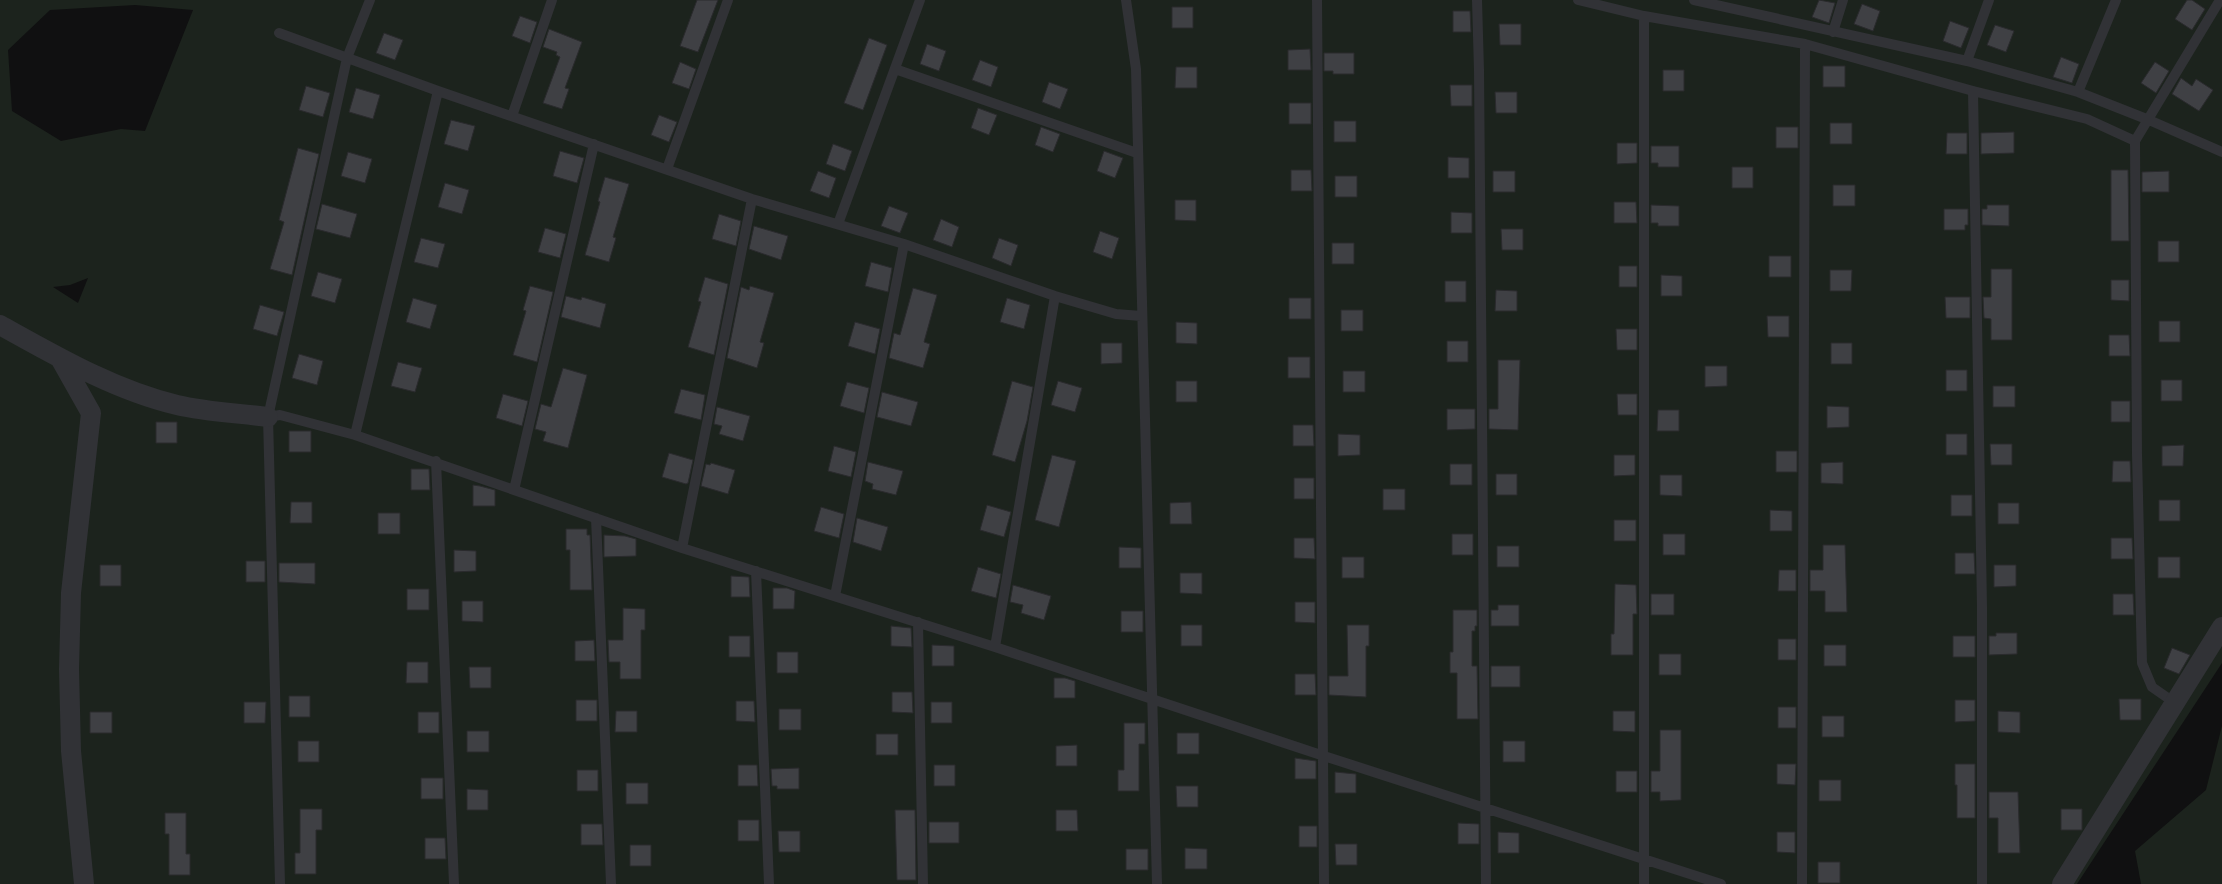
<svg xmlns="http://www.w3.org/2000/svg" width="2222" height="884" font-family="'Source Sans 3',sans-serif">
<rect width="100%" height="100%" fill="#101011"/>
<path fill="#1c231d" fill-rule="evenodd" d="M0,0H2222V663L2077,884H0ZM135,5L193,10L145,131L121,129L61,141L12,111L8,50L50,10ZM88,278L78,303L53,287L70,285Z
M2222,726V884H2141L2135,851L2206,790Z"/>
<path fill="#3f4044" stroke="#2a2a2d" d="M697,0H718L698,52L680,46Z
M1819,0L1835,3L1829,23L1812,17Z
M2187,0H2192L2205,9L2192,30L2175,19Z
M1862,4L1880,11L1873,31L1854,24Z
M1172,7H1193V28H1172Z
M1453,11H1470L1471,32H1453Z
M520,16L537,22L530,43L512,36Z
M1950,21L1969,28L1961,48L1943,41Z
M1499,24H1521V45H1500Z
M1995,25L2014,31L2006,52L1987,45Z
M549,29L582,42L565,88L569,89L562,109L543,103L560,57L556,55L557,52L543,47Z
M384,33L403,40L395,60L376,53Z
M869,38L887,45L863,110L844,103Z
M927,44L946,51L939,71L920,64Z
M1310,49L1311,70H1288V50Z
M1324,53H1354V74H1333V71H1324Z
M2061,57L2079,64L2072,83L2053,77Z
M980,60L998,67L991,87L972,80Z
M680,62L696,69L689,89L672,83Z
M2155,62L2169,71L2156,93L2141,83Z
M1823,66H1845V87H1823Z
M1176,67H1197V88H1175Z
M1663,70H1684V91H1663Z
M2181,78L2192,86L2196,79L2213,90L2199,111L2172,94Z
M1049,82L1068,89L1060,109L1042,102Z
M1450,85H1472V106H1451Z
M306,86L330,93L323,117L299,110Z
M356,88L380,95L373,119L349,112Z
M1495,92H1517V113H1496Z
M1289,103H1311V124H1289Z
M978,108L997,115L989,135L971,128Z
M659,115L677,122L669,142L651,135Z
M451,120L475,126L468,151L444,144Z
M1334,121H1356V142H1334Z
M1830,123H1852V144H1830Z
M1041,127L1060,134L1053,152L1035,145Z
M1776,127H1798V148H1776Z
M2014,132V153L1981,154V133Z
M1947,133H1967V154H1946Z
M1617,143H1637V163L1617,164Z
M833,144L852,151L845,171L826,164Z
M1651,146H1679V167H1658V163H1651Z
M298,148L319,154L292,275L270,269L284,222L279,220Z
M560,151L584,158L577,183L553,176Z
M1104,151L1123,158L1115,178L1097,171Z
M348,152L372,159L365,183L341,176Z
M1448,157L1469,158V178H1448Z
M1732,167H1753V188H1732Z
M1291,170H1311L1312,191H1291Z
M2111,170H2128L2129,241H2111Z
M818,171L836,178L829,198L810,191Z
M1493,171H1515V192H1493Z
M2169,171V192H2142V172Z
M1335,176H1357V197H1335Z
M605,177L629,184L613,237L616,238L609,262L585,255L600,202L598,201Z
M445,183L469,190L462,214L438,207Z
M1833,185H1855V206H1833Z
M1175,200H1196V221L1175,220Z
M1614,202H1636L1637,223H1614Z
M322,204L357,214L350,238L316,229Z
M1651,205L1679,206V226H1658V223H1651Z
M1987,205H2009V226L1982,225V209H1987Z
M889,206L908,213L900,233L881,226Z
M1944,209H1968V225H1965V230H1944Z
M1451,212L1472,213V233H1451Z
M719,214L741,221L736,246L712,239Z
M941,219L959,227L952,247L933,240Z
M754,226L788,236L781,260L749,249Z
M545,228L566,234L560,258L538,252Z
M1501,229H1523V250H1502Z
M1100,231L1119,238L1112,259L1093,252Z
M421,238L445,244L438,268L414,262Z
M999,238L1018,245L1011,266L992,258Z
M2158,241H2179V262H2158Z
M1332,243H1354V264H1332Z
M1769,256H1791V277H1769Z
M871,262L892,268L888,292L865,286Z
M1619,266H1637V287H1619Z
M1991,269H2012V340H1991V319L1984,318L1983,297H1991Z
M1830,270H1852L1851,291H1830Z
M318,272L342,279L335,303L311,296Z
M1661,275L1682,276V296H1661Z
M705,277L728,284L714,355L688,347L701,302L698,301Z
M2111,280H2129V301L2111,300Z
M1445,281H1466V302H1445Z
M530,286L553,292L537,362L513,355L526,311L523,310Z
M750,286L774,293L760,342L764,343L757,368L727,358L741,287L749,290Z
M913,288L937,295L924,342L930,344L923,368L889,358L894,333L900,335Z
M1496,290L1517,291V311H1495Z
M566,296L581,300L582,297L606,304L600,328L561,317Z
M1945,297H1970V318H1946Z
M413,298L437,305L430,329L406,322Z
M1007,298L1030,305L1024,329L1000,322Z
M1289,298H1311V319H1289Z
M260,305L284,312L277,336L253,329Z
M1341,310H1363V331H1341Z
M1767,316H1789V337H1768Z
M2159,321H2180V342H2159Z
M855,322L880,329L875,354L848,346Z
M1176,322L1197,323V344L1176,343Z
M1616,329H1637V350H1617Z
M2109,335H2129L2130,356H2109Z
M1447,341H1468V362H1447Z
M1101,343H1122V363L1101,364Z
M1831,343H1852V364H1831Z
M299,354L323,361L317,385L292,378Z
M1288,357H1310V378H1288Z
M1498,360H1520L1518,430L1489,429V409H1498Z
M398,362L422,368L415,392L391,386Z
M1705,366H1727V386L1705,387Z
M563,368L587,375L568,448L543,441L546,432L535,429L541,404L551,407Z
M1946,370H1967V391H1946Z
M1343,371H1365V392H1343Z
M2161,380H2182V401H2161Z
M1012,381L1033,387L1027,421L1015,462L992,455Z
M1058,381L1082,388L1075,412L1051,405Z
M1176,381H1197V402H1176Z
M847,382L869,388L864,413L840,406Z
M1993,386H2015V407H1993Z
M681,389L705,395L701,420L674,413Z
M882,392L918,402L911,426L877,417Z
M503,394L528,401L522,426L496,418Z
M1617,394H1637V415H1618Z
M2111,401H2130V422H2111Z
M1827,406L1849,407V427L1827,428Z
M717,407L750,416L743,441L719,434L722,426L714,424Z
M1447,409H1475V429L1447,430Z
M1658,410H1679V431H1657Z
M156,422H177V443H156Z
M1293,425H1313L1314,446H1293Z
M289,431H311V452H289Z
M1338,434L1360,435V455L1338,456Z
M1946,434H1967V455H1946Z
M1990,444H2012V465H1991Z
M2184,445L2183,466H2162V446Z
M834,446L856,452L851,477L828,471Z
M1776,451H1797V472H1776Z
M669,453L693,460L688,483L686,484L662,477Z
M1052,455L1076,461L1059,527L1035,520Z
M1614,455H1635V475L1614,476Z
M2113,461H2130L2131,482H2112Z
M868,462L903,471L896,495L872,489L873,484L865,481Z
M1843,462V484L1821,483V463Z
M711,463L735,470L728,494L701,486L706,464L710,465Z
M1450,464H1472V485H1450Z
M411,469H429L430,490H411Z
M1496,474H1517V495H1496Z
M1660,475H1682V496L1660,495Z
M1294,478H1314V499H1294Z
M473,485L480,486L495,490V506H473Z
M1383,489H1405V510H1383Z
M1951,495H1972V516H1951Z
M2159,500H2180V521H2159Z
M291,502H312V523H290Z
M1191,502L1192,524H1170V503Z
M1998,503H2019V524H1998Z
M987,505L1011,512L1004,537L980,530Z
M821,507L844,514L839,538L814,531Z
M1770,510L1792,511V531H1770Z
M378,513H400V534H378Z
M857,518L888,527L881,551L853,542Z
M1614,520H1636V541H1614Z
M566,529H587V535H590L592,590H570V550H566Z
M1452,534H1473V555H1452Z
M1663,534H1685V555H1663Z
M604,535L625,536L636,539V556L604,557Z
M1294,538H1314L1315,559L1294,558Z
M2111,538H2132L2133,559H2111Z
M1823,545H1845L1847,612H1825V591H1810V570H1823Z
M1497,546H1519V567H1497Z
M1119,547L1141,548V568H1119Z
M454,550L476,551V571L454,572Z
M1955,553H1974L1975,574H1955Z
M1342,557H1364V578H1342Z
M2158,557H2180V578H2158Z
M246,561H265V582H246Z
M279,563H315V584L279,582Z
M100,565H121V586H100Z
M1994,565H2016V586L1994,587Z
M978,567L1001,574L996,598L971,591Z
M1779,570H1796V591H1778Z
M1180,573H1202V594L1180,593Z
M731,576L749,577L750,597H731Z
M1615,584L1636,585L1637,614H1633V655H1611V634H1614Z
M1013,585L1051,596L1044,620L1021,613L1023,605L1010,602Z
M773,588H787L795,591L794,609H773Z
M407,589H429V610H407Z
M1651,594H1674V615H1651Z
M2113,594H2133L2134,615H2113Z
M462,601H483V622L462,621Z
M1295,602H1315V623L1295,622Z
M1498,605H1519V626H1491V610H1498Z
M623,608L645,609V630H641V679H620V662H609L608,640H623Z
M1453,610H1477V626H1475V631H1472V666H1477L1478,719H1457V673H1450V652H1453Z
M1121,611H1143V632H1121Z
M1181,625H1202V646H1181Z
M1347,625H1369V646H1366V697L1329,695V676H1348Z
M891,626L911,628L912,647L891,646Z
M1996,633H2017V654L1989,655V636H1996Z
M729,636H750V657H729Z
M1953,636H1975V657H1953Z
M1778,639H1796V660H1778Z
M594,640L595,661H575V641Z
M932,645L954,646V666H932Z
M1824,645H1846V666H1824Z
M2172,648L2190,655L2179,674L2164,668Z
M777,652H798V673H777Z
M1659,654H1681V675H1659Z
M407,662H428V683H406Z
M1491,666H1520V687H1491Z
M469,667H491V688H470Z
M1295,674H1315L1316,695H1295Z
M1054,678H1065L1075,681V698H1054Z
M892,692H912L913,713L892,712Z
M289,696H310V717H289Z
M2119,699H2141V720H2120Z
M576,700H597V721H576Z
M1955,700H1975V721L1955,722Z
M736,701H754L755,722L736,721Z
M244,702H266L265,723H244Z
M931,702H952V723H931Z
M1778,707H1796V728H1778Z
M779,709H801V730H779Z
M616,711H637V732H615Z
M1613,711H1635V732L1613,731Z
M1998,711L2020,712V733L1998,732Z
M90,712H112V733H90Z
M418,712H439V733H418Z
M1822,716H1844V737H1822Z
M1124,723H1145V744H1139V791H1118V770H1124Z
M1660,730H1681V800L1660,801V792H1651V771H1660Z
M467,731H489V752H467Z
M1177,733H1199V754H1177Z
M876,734H898V755H876Z
M298,741H319V762H298Z
M1503,741H1525V762H1503Z
M1077,745V766H1056V746Z
M1295,758L1316,761V779H1295Z
M1777,764H1796L1795,785L1777,784Z
M1955,764H1975V818H1957V785H1955Z
M738,765H757L758,786H738Z
M934,765H955V786H934Z
M799,768V789H777V786H772L771,769Z
M577,770H598V791H577Z
M1616,771H1637V792H1616Z
M1335,772L1356,774V793H1335Z
M421,778H443V799H421Z
M1819,780H1841V801H1819Z
M626,783H648V804H626Z
M1176,786H1198V807H1177Z
M467,789L488,790V810H467Z
M1989,792H2018L2020,853H1998V818H1989Z
M300,809H322V830H316V874H295V853H300Z
M2061,809H2082V830H2061Z
M895,810H915L916,880H897Z
M1056,810H1077L1078,831H1056Z
M165,813H186V854H190V875H169V834H165Z
M738,820H759V841H738Z
M929,822H959V843H929Z
M1458,823L1479,824V844H1458Z
M581,824H602L603,845H581Z
M1299,826H1317V847H1299Z
M778,831H800V852H779Z
M1498,832L1519,833V853H1498Z
M1777,832H1795V853L1777,852Z
M425,838H445L446,859H425Z
M1335,844H1357V865H1336Z
M630,845H651V866H630Z
M1185,848L1207,849V869H1185Z
M1126,849H1148V870H1126Z
M1818,862H1840V883H1818Z"/>
<g fill="none" stroke-linecap="round" stroke-linejoin="round">
<path stroke="#313236" stroke-width="10" d="M1126,0L1136,69L1157,884
M1317,0L1324,884
M1477,0L1479,70L1486,884
M1578,0L1644,16L1805,44L1973,91L2087,119L2135,141
M1694,0L1967,61L2078,92L2149,120L2222,152
M1833,32L1843,0
M279,33L438,91L752,199L904,244L1055,296L1116,314L1141,316
M1967,61L1989,0
M895,69L1137,153
M1973,91L1982,607V884
M2078,92L2116,0
M512,116L552,0
M667,169L728,0
M838,224L920,0
M268,417L280,415L355,435L682,548L995,647L1324,756L1721,884
M355,435L438,91
M436,461L454,884
M514,490L594,144
M596,518L611,884
M682,548L752,199
M756,571L769,884
M835,596L904,244
M918,622L923,884
M995,647L1055,296
M2175,703L2152,687L2142,663L2137,454L2135,141L2220,0
M280,884L268,417L347,58L370,0
M1644,884V16
M1802,884L1805,44"/>
<path stroke="#313236" stroke-width="20" d="M0,325C56,356 114,390 177,405C206,412 238,413 268,417
M60,358L91,413L71,593L69,669L71,751L84,884
M2062,884L2222,627"/>
</g>
</svg>
